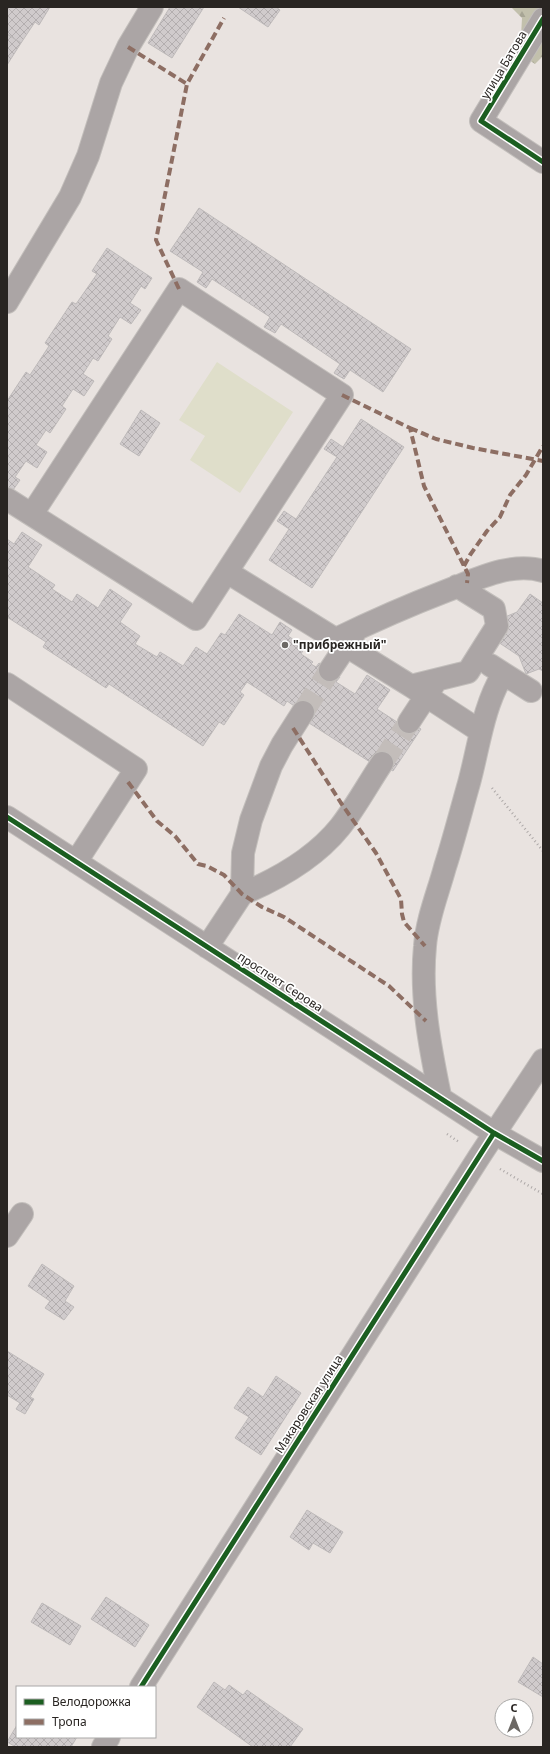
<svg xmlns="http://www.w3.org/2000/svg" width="550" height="1754" font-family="'Noto Sans',sans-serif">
<defs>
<pattern id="forest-firs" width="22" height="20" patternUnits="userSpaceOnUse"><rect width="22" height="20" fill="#c2c0ac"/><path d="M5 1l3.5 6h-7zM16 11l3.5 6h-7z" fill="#a7a594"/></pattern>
<pattern id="building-cross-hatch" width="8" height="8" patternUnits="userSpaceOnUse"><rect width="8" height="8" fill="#d0cbcc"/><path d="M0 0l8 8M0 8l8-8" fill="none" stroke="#b3aeaf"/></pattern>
</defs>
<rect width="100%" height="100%" fill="#e9e3e0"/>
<path fill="url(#forest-firs)" d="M511,7H543V56L535,64L520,54L522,18Z"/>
<path fill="#dfdeca" d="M217,362L293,412L240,493L190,460L205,436L179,420Z"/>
<path fill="url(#building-cross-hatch)" stroke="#bebaba" d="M7,7H50L39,25L35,22L21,43L7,34Z
M170,7H204L172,58L148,43Z
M238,7H276L280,10L268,27Z
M7,34L21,43L7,65Z
M199,208L411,349L383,392L350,370L344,379L334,373L340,364L281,324L275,333L264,327L270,317L212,279L206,288L197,282L203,272L170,251Z
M107,248L152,278L145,289L141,286L130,303L141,310L131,324L120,317L108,336L112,339L98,361L93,358L83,374L94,381L84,396L73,389L62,406L66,409L50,433L46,430L36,445L47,452L37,468L26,461L15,477L20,480L13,490L7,487V401L26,372L30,375L49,346L45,343L72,302L76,304L97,274L92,271Z
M141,410L160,423L139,456L120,444Z
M361,419L404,447L312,588L269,560L289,529L277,521L284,511L296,519L337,457L324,449L331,439L343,447Z
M22,532L42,545L28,567L55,585L52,589L72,602L77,594L98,608L110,589L132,604L120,622L140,636L135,644L157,657L160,652L183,666L196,647L207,654L221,633L225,635L239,614L272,635L280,622L292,630L288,636L305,647L301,654L313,662L311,664L316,667L319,663L340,677L336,682L355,694L367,675L390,690L377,709L397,722L400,716L421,729L393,771L373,758L370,762L309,723L313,718L303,712L287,701L284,706L247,682L240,692L244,695L224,725L219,722L203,746L109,684L106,688L43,647L46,642L7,617V539L14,544Z
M530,594L543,603V671L539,669L526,674L519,656L498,642L508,626L505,617L517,612Z
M42,1264L74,1286L65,1301L74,1307L64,1320L45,1308L50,1301L28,1286Z
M7,1351L44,1374L30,1397L34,1399L25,1414L16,1409L20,1403L7,1395Z
M276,1376L301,1393L261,1455L235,1438L249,1417L234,1408L248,1387L263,1397Z
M307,1510L343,1532L330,1553L313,1543L309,1550L290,1537Z
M106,1597L149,1625L135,1647L91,1619Z
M42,1603L81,1626L70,1645L31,1622Z
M533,1657L543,1664V1697L518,1682Z
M214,1682L225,1690L229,1685L243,1695L247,1690L303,1729L290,1747H253L197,1707Z
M17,1725V1737H77L71,1747H16L7,1742Z"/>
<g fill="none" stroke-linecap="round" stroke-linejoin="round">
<path stroke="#c3bdba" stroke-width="22" stroke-dasharray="22 11" stroke-linecap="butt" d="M303,712L330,670
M382,763L409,722"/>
<g stroke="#c2bebb" stroke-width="24">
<path id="minor" d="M543,19L481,121L543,162
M7,302L70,197L88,156L111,83L128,47L152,7
M7,499L196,619L342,395L179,289L32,514
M227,572L411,686L480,731
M336,639C373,621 407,606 446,591C475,580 511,561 543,571
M490,665L531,691
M330,670L354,634
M7,684L136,769L76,862
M411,686L468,672L497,626L494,609L457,586
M409,722L434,684
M7,817L494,1133L543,1161
M242,894C278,879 315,858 340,827C355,808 368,784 382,763
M207,947L242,894L243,853L251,820L271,766L282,745L303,712
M440,1096C430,1047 420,997 425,946C427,919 438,893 445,867C454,839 461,811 469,783C479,746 483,707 503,674
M7,1236L22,1214
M141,1687L479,1157L543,1060
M103,1747L109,1737"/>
</g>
<path stroke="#ada8a7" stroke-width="2.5" stroke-dasharray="1 3" stroke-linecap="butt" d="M492,788L543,851
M447,1134L459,1142
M500,1169L543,1194"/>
<use href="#minor" stroke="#aba5a5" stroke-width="22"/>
<path stroke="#8d6e63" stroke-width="4" stroke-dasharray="8 4" stroke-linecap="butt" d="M128,47L187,84
M179,289L156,240L187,84L224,18
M342,395L410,428L424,486L468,574L467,583
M410,428L436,439L473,448L543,461
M464,566L470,555L487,531L500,517L510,495L526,475L543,446
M293,728L341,803L376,853L401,899L402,914L404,922L425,946
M128,782L157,821L175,836L198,864L207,866L224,875L242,894L262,907L284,917L389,986L426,1021"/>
<g stroke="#fff" stroke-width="8">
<path id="cycleway" d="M543,19L481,121L543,162
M7,817L494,1133L543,1161
M141,1687L494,1133"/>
</g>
<use href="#cycleway" stroke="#1b5e20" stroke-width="5"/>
</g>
<circle fill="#6c6864" stroke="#fff" stroke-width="1.5" cx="285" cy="645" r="4"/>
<g text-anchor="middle" stroke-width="3.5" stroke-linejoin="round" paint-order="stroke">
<g font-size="12" fill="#292522" stroke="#fff">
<text transform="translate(504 65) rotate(-59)" y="4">улица Батова</text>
<text transform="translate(280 982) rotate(33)" y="4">проспект Серова</text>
<text transform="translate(309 1404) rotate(-57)" y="4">Макаровская улица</text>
</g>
<g font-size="12" font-weight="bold" fill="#292522" stroke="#fff" text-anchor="start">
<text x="293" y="649">"прибрежный"</text>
</g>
</g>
<rect width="550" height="1754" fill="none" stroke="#292522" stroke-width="16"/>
<rect x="16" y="1686" width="140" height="52" fill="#ffffff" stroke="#a9a8a7"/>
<rect x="24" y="1699" width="20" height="6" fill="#1b5e20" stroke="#a9a8a7"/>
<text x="52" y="1706" font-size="12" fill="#292522">Велодорожка</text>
<rect x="24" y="1719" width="20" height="6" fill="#8d6e63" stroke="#a9a8a7"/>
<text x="52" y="1726" font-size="12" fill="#292522">Тропа</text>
<g transform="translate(514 1718)"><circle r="19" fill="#ffffff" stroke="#a9a8a7"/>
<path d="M0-3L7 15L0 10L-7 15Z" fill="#6c6864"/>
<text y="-6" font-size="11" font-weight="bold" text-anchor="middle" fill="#292522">С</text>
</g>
</svg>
